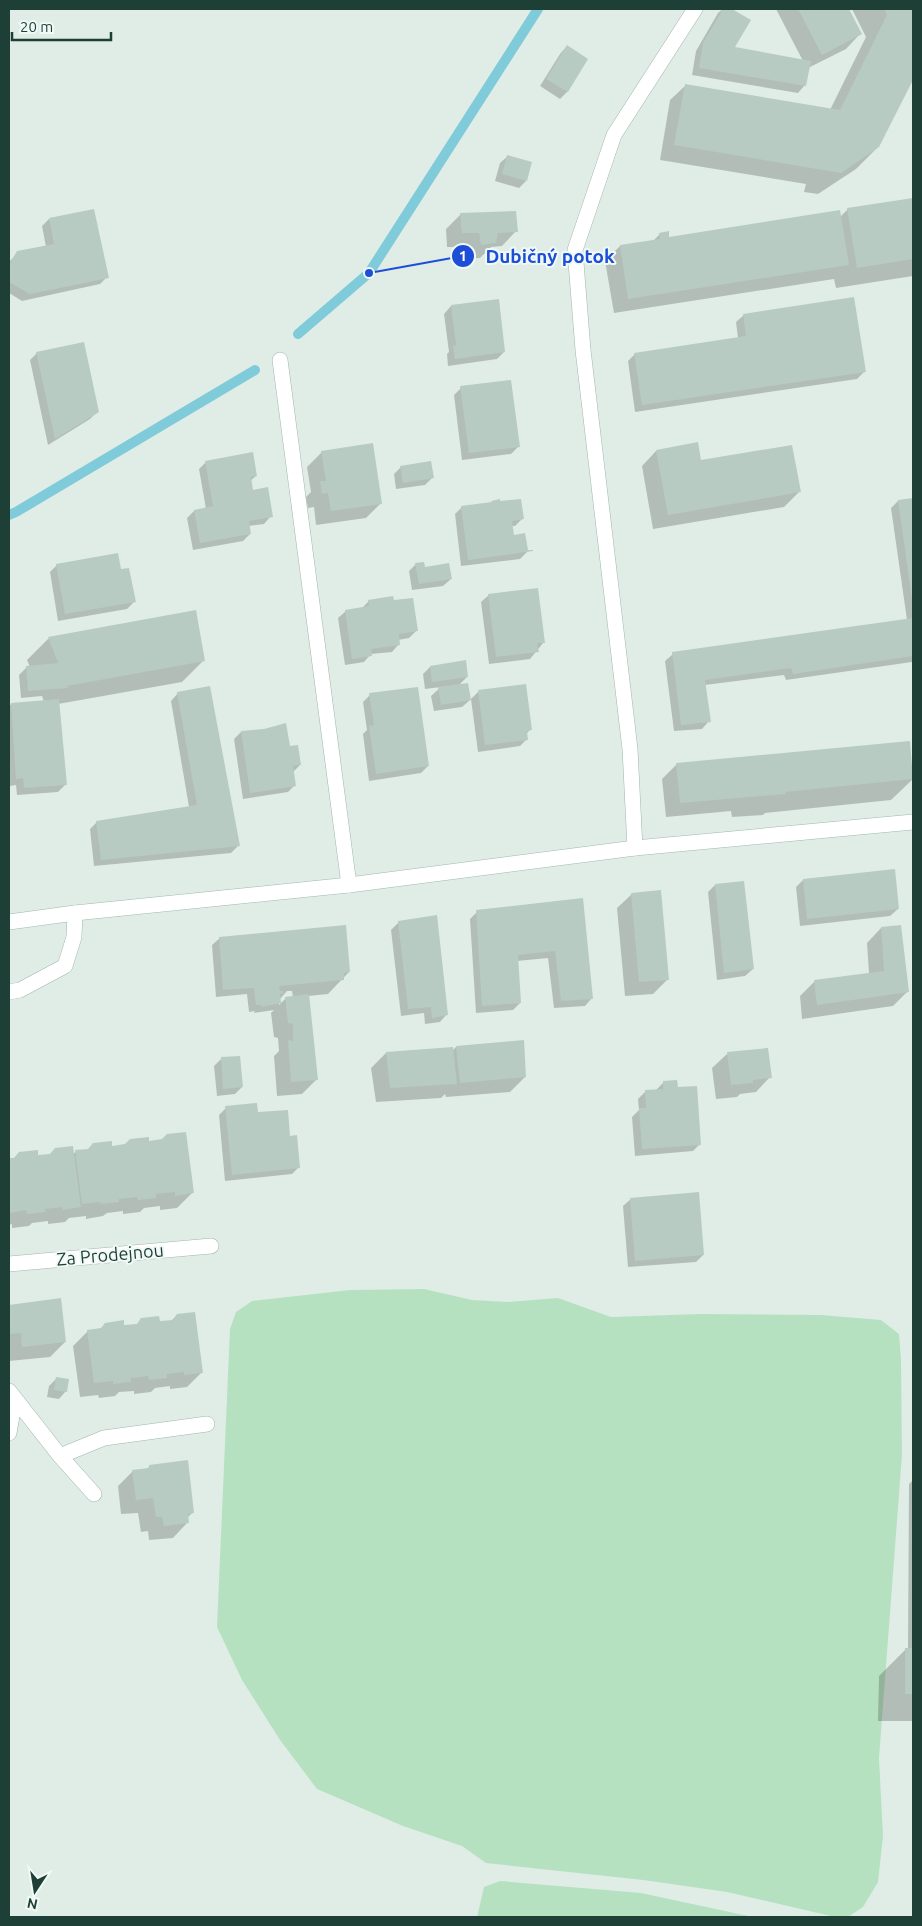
<svg xmlns="http://www.w3.org/2000/svg" width="922" height="1926" font-family="Ubuntu,sans-serif">
<rect width="100%" height="100%" fill="#e0ede7"/>
<path fill="#b6e1c1" d="M424,1289L472,1300L508,1302L558,1298L611,1317L700,1314L821,1315L881,1320L899,1334L901,1359L902,1455L879,1758L883,1836L878,1882L863,1907L848,1917H835L727,1892L643,1880L486,1863L462,1846L403,1826L317,1789L280,1740L242,1680L217,1627L230,1329L236,1312L252,1301L350,1290Z
M500,1881L641,1893L753,1917H477L484,1887Z"/>
<path fill="#0003" fill-rule="evenodd" d="M723,9H730L749,20L733,48L803,61L776,9H847L860,34L846,49L808,68L805,85L798,93L692,75L696,51L718,13Z
M852,9H913V77L878,147L856,169L818,194L804,192L806,184L660,160L670,100L685,86L830,110L866,37Z
M567,46L587,59L567,92L560,99L540,86L560,54Z
M508,156L526,181L519,188L495,181L500,163Z
M913,199V276L836,288L834,279L614,313L605,261L620,246L653,241L660,234L668,238L840,217L848,209Z
M461,214L516,231L502,246L491,247L480,258L467,259L465,247H447L446,229Z
M49,219L107,277L100,284L22,301L9,293V262L18,253L46,247L42,226Z
M451,306L504,352L497,359L448,366L447,354L449,352L444,314Z
M744,315L864,372L857,379L635,412L628,361L635,354L738,338L736,322Z
M37,353L98,411L90,419L48,445L30,360Z
M461,388L518,447L511,454L462,460L454,395Z
M656,451L700,462L799,492L784,507L653,529L642,466Z
M322,452L381,503L366,518L316,525L314,507L308,508L306,497L311,492L307,467Z
M206,462L256,476L250,481L252,492L271,516L264,524L248,526L250,534L243,541L193,550L187,518L194,511L206,509L199,469Z
M401,467L432,478L425,485L396,489L394,474Z
M913,499L912,662L786,680L784,675L705,685L709,721L702,729L674,731L665,661L673,654L907,620L891,508L898,501Z
M492,502L522,519L515,526H512L513,536L527,552L520,559L461,566L455,514L462,507L490,504Z
M416,564L424,569L451,579L443,586L412,590L409,571Z
M57,565L120,571L134,602L127,609L58,621L50,572Z
M489,595L544,642L530,659L489,664L481,602Z
M369,601H393L416,631L409,638L398,640L399,644L392,652L371,654L364,662L345,665L338,618L346,611L362,608Z
M195,612L204,660L182,682L58,704L66,784L58,792L17,795L16,785L10,786L9,707L11,704L44,702L42,696L21,698L19,675L27,667H30L27,660L48,639Z
M430,667L467,677L458,686L470,700L462,707L434,711L431,696L441,687L425,689L423,674Z
M478,692L531,729L526,734L527,739L520,746L478,752L471,699Z
M178,693L238,846L231,853L94,866L90,829L97,822L189,807L171,701Z
M370,695L428,766L421,773L369,781L363,734L367,730L363,702Z
M241,732L289,748L300,765L293,772L295,785L288,792L243,799L234,739Z
M677,764L913,779L891,800L765,813L763,815L732,817L731,811L666,817L662,779Z
M803,880L898,909L890,916L800,926L796,887Z
M715,885L753,969L745,976L717,980L708,892Z
M632,894L668,979L653,994L625,996L617,908Z
M582,899L592,998L585,1006L554,1008L548,958L517,961L520,1003L513,1010L476,1013L470,919L477,912Z
M399,922L447,1014L440,1022L425,1024L424,1013L401,1016L391,930Z
M345,926L349,972L328,994L308,996L317,1079L302,1094L277,1096L274,1056L279,1051L278,1038L274,1037L271,1013L274,1010L254,1013L255,1011L249,1012L247,994L216,997L212,945L220,938ZM287,991H292L293,997L286,998L279,1005V1000Z
M881,928L908,991L893,1006L802,1019L800,996L815,981L869,974L867,943Z
M456,1047L525,1077L510,1092L446,1097L445,1094L441,1098L376,1102L371,1068L386,1053L452,1051Z
M727,1054L770,1077L756,1092L740,1094L737,1097L716,1099L712,1068Z
M221,1059L242,1087L235,1094L217,1096L214,1066Z
M664,1082L677,1089L700,1144L693,1151L635,1156L632,1117L639,1110L638,1099L646,1091L656,1090Z
M226,1108L257,1114L289,1137L299,1167L292,1174L225,1181L219,1115Z
M148,1142L192,1193L177,1208L160,1210V1206L144,1208L140,1212L123,1214V1211L107,1213L103,1216L86,1219V1216L69,1218L65,1222L48,1224V1221L32,1223L29,1226L12,1228V1224L9,1225V1160L73,1154L76,1152Z
M631,1199L703,1255L696,1262L628,1267L623,1206Z
M60,1299L65,1342L50,1357L9,1361V1306Z
M177,1315L202,1372L187,1387L170,1389V1386L155,1388L151,1392L134,1394V1391L119,1392L115,1396L99,1398L98,1395L80,1397L73,1346L88,1331L171,1321Z
M56,1379L66,1391L59,1399L47,1397L49,1386Z
M150,1466L193,1512L187,1518V1523L173,1538L149,1540L148,1531L141,1532L138,1513L121,1514L118,1486L132,1472L146,1470Z
M913,1480V1721H878L879,1676L906,1649H908L909,1484Z"/>
<g fill="none" stroke-linecap="round" stroke-linejoin="round">
<path stroke="#80cbd9" stroke-width="10" d="M298,334L369,273L538,9
M9,515L16,512L255,370"/>
</g>
<path fill="#b7cbc3" d="M723,9H732L751,20L735,47L811,61L806,86L699,68L703,43Z
M798,9H849L862,34L822,55Z
M884,9H913V80L879,147L841,173L674,145L685,84L840,110L887,15Z
M567,45L588,59L568,92L546,79Z
M507,155L532,162L527,181L502,174Z
M913,198V259L857,268L847,208Z
M94,209L109,278L30,294L9,282V265L17,251L54,244L49,218Z
M840,210L849,265L628,299L620,245L660,239L659,233L669,231V237Z
M516,211L518,232L498,233L496,243L481,245L479,233H462L460,213Z
M854,297L866,372L642,405L634,353L746,336L743,314Z
M499,299L505,352L455,359L453,346L456,345L451,305Z
M84,342L99,412L55,439L36,352Z
M511,380L520,447L469,453L460,386Z
M698,442L701,460L792,445L801,492L668,515L656,450Z
M373,443L382,504L331,511L328,493L322,494L320,481H326L321,451Z
M253,452L257,476L251,477L253,490L268,487L273,517L249,521L251,534L200,543L194,510L213,506L205,461Z
M431,461L434,478L403,483L400,466Z
M913,498V600H912L898,500Z
M500,499V501L521,499L524,519L512,521L514,535L525,533L528,550H533V551L468,560L461,506L492,502L491,501Z
M118,553L121,569L129,568L136,602L65,614L56,564Z
M424,562L425,567L449,563L452,579L419,584L415,563Z
M538,588L545,643H537L539,652L496,657L488,594Z
M393,596L394,600L413,598L418,631L399,634L400,645L371,649L372,656L352,659L345,610L369,606L368,600Z
M196,610L205,661L67,686L68,688L28,691L26,666L58,663L48,637Z
M913,618V656L793,674L791,668L705,680L711,722L681,725L672,652Z
M466,660L468,677L432,682L430,666Z
M468,683L471,700L441,705L438,687Z
M526,684L532,730L527,731L528,740L485,745L478,690Z
M210,686L240,846L101,860L96,821L197,805L177,692Z
M418,687L429,766L376,774L369,726L374,725L369,693Z
M59,699L67,785L24,788L23,778L16,779L11,703Z
M286,723L290,746L298,745L301,765L293,766L296,786L250,793L241,731L264,729Z
M910,741L913,779L785,792L786,794L680,803L676,763Z
M895,869L899,909L807,919L803,879Z
M744,881L754,969L724,973L715,884Z
M661,890L669,980L639,982L631,893Z
M583,898L593,999L561,1001L555,951L518,955L521,1003L482,1006L476,910Z
M437,915L448,1015L432,1018L431,1007L408,1009L398,921Z
M346,925L350,972L344,973V980L279,986L280,991H283V993L280,994L281,1003L261,1007V1005H256L254,988L223,990L219,937Z
M901,925L909,992L817,1005L814,980L884,971L881,927Z
M309,994L318,1080L291,1082L288,1040L293,1041V1024L288,1023L285,997Z
M524,1040L526,1077L460,1083L456,1046Z
M453,1047L457,1084L390,1088L386,1052Z
M768,1048L772,1078L753,1080V1083L731,1085L727,1052Z
M240,1056L243,1087L223,1089L221,1057Z
M677,1080L678,1087L697,1086L701,1145L642,1149L639,1108H646L645,1090L663,1089V1081Z
M257,1103L258,1112L288,1110L290,1136L297,1135L300,1168L232,1175L225,1106Z
M186,1132L194,1193L175,1196V1192L156,1194V1198L138,1200L137,1197L119,1199V1202L101,1204L100,1202L82,1204L75,1150L88,1149L93,1143L112,1141V1146L125,1144L130,1139L149,1137V1141L162,1139L167,1134Z
M73,1146L81,1207L63,1210L62,1207L45,1209V1212L27,1214L26,1210L9,1213V1158H14L19,1152L38,1150V1155L50,1154L55,1148Z
M699,1192L704,1255L635,1261L630,1198Z
M61,1298L66,1342L22,1347L21,1333L9,1334V1305Z
M195,1312L203,1373L184,1375V1372L167,1374V1378L149,1380L148,1376L131,1378V1382L113,1384V1381L94,1383L87,1330L101,1328L105,1323L124,1320V1325L137,1324L141,1318L159,1316L160,1321L173,1320L177,1314Z
M56,1377L69,1379L67,1392L54,1390Z
M188,1460L194,1513L188,1514L189,1523L164,1526L162,1517H156L153,1498L136,1500L132,1470L149,1468V1465Z
M905,1648H913V1694H905Z"/>
<g fill="none" stroke-linecap="round" stroke-linejoin="round">
<g stroke="#a2b5ae" stroke-width="16">
<path id="lane" d="M9,992L20,990L65,966L74,937L75,913"/>
</g>
<g stroke="#a2b5ae" stroke-width="16">
<path id="street" d="M280,360L349,885
M635,848L630,749L583,350L575,250L614,135L695,9
M9,1264L211,1246
M9,1391L60,1456L94,1494
M9,1433L15,1399
M60,1456L104,1438L207,1424"/>
</g>
<g stroke="#9cbab0" stroke-width="16">
<path id="secondary" d="M9,922L75,913L349,885L635,848L913,822"/>
</g>
<use href="#lane" stroke="#fff" stroke-width="15"/>
<use href="#street" stroke="#fff" stroke-width="15"/>
<use href="#secondary" stroke="#fff" stroke-width="15"/>
</g>
<g text-anchor="middle" stroke-width="4" stroke-linejoin="round" paint-order="stroke">
<g font-size="18" fill="#1e3f36" stroke="#f0f9f5">
<text transform="translate(110 1255) rotate(-5)" y="6">Za Prodejnou</text>
</g>
</g>
<path fill="none" stroke="#1d4ed8" stroke-width="2" d="M369 273L463 256"/>
<g fill="#1d4ed8" stroke="#f0f9f5" stroke-width="2">
<circle cx="369" cy="273" r="5"/>
<circle cx="463" cy="256" r="12"/>
</g>
<g font-size="15" text-anchor="middle" font-weight="bold" fill="#fff">
<text x="463" y="261">1</text>
</g>
<g font-size="19" text-anchor="middle" font-weight="bold" fill="#1d4ed8" stroke="#f0f9f5" stroke-width="4" stroke-linejoin="round" paint-order="stroke">
<text x="550" y="263">Dubičný potok</text>
</g>
<rect width="922" height="1926" fill="none" stroke="#1e3f36" stroke-width="20"/>
<g transform="translate(35 1891) rotate(192)" stroke="#f0f9f5" stroke-width="4" paint-order="stroke">
<path d="M0-4L9 19L0 12L-9 19Z" fill="#1e3f36"/>
<text y="-8" font-size="14" font-weight="bold" text-anchor="middle" fill="#1e3f36">N</text>
</g>
<path d="M12 32v8h99v-8" fill="none" stroke="#1e3f36" stroke-width="2.5"/>
<text x="20" y="32" font-size="15" fill="#1e3f36" stroke="#f0f9f5" stroke-width="4" paint-order="stroke">20 m</text>
</svg>
